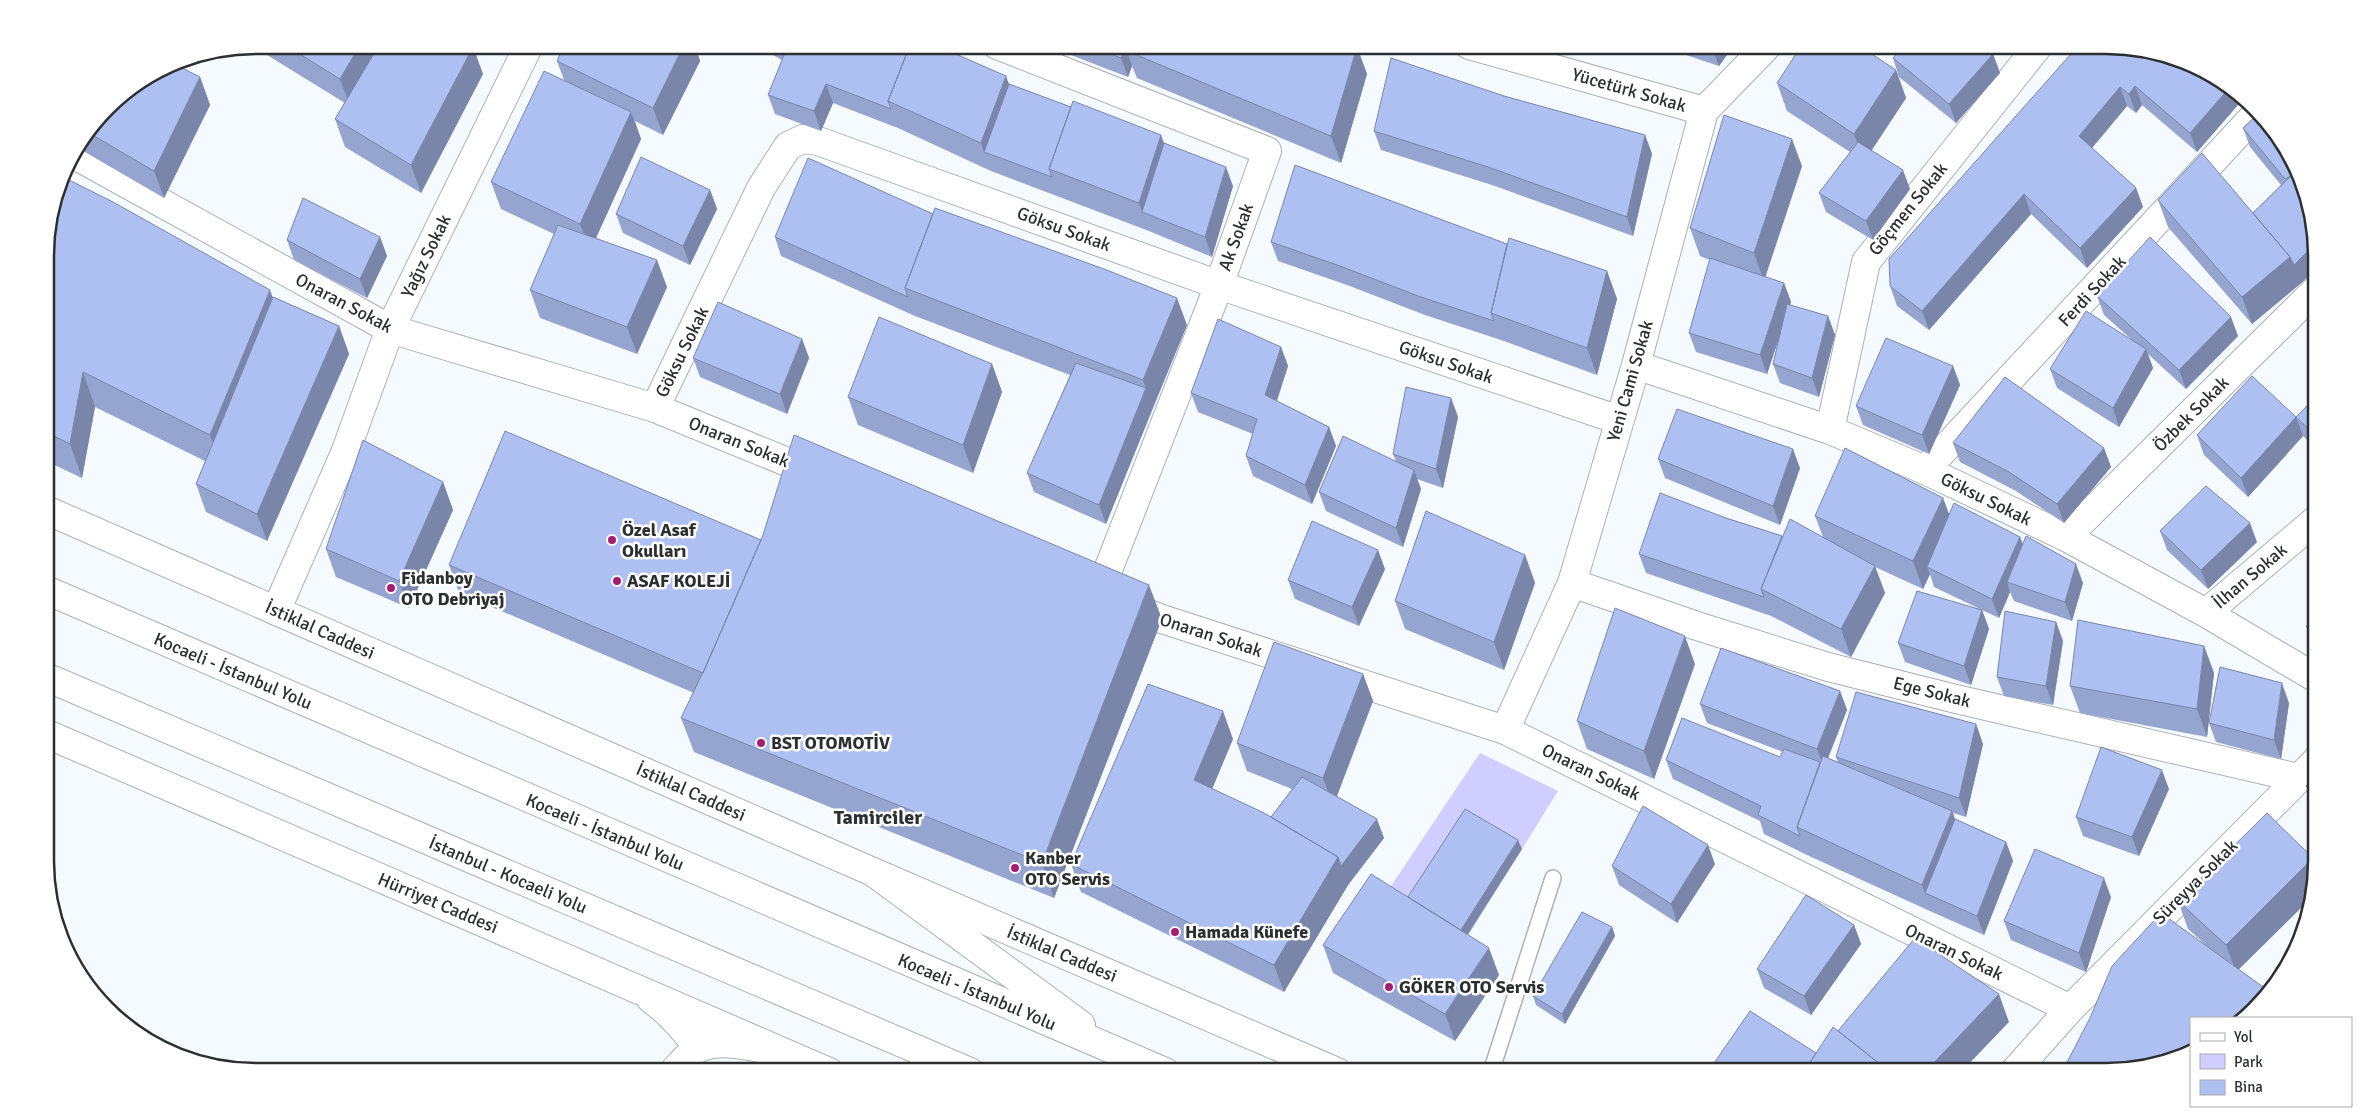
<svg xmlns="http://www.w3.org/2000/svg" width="2362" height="1117" font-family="Signika,sans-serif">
<rect width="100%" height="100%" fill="#f5faff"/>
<path fill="#d0cdff" d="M1480,753L1558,791L1522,849L1406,916L1381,901Z"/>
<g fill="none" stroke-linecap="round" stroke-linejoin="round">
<g stroke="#acb1b6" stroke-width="18">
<path id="service" d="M1491,1072L1553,878"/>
</g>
<g stroke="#acb1b6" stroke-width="30">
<path id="minor" d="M997,45L1267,151L1219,285L1099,593
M1469,45L1704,111
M73,154L390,329L655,408L819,475
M1636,365L1830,430L1925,470L2066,537L2206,613L2316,678
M655,408L761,188L788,146L803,139L818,141L1219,285L1619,420
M1830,430L1866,262L2039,45
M1925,470L2258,112
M2066,537L2315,291
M1572,583L1697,626L1828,667L1956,699L2298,778
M1126,605L1162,619L1505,730L2070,1009
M276,611L345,453L390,329L529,45
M2206,613L2316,520
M1505,730L1572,583L1636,365L1704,111L1768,45
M651,999C670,1013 684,1028 698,1048
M673,1072C680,1065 690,1052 699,1048C719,1039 745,1045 766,1049
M2014,1072L2070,1009L2317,760"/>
</g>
<g stroke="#acb1b6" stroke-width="30">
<path id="secondary" d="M46,510L873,872L1337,1072
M47,734L829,1072"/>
</g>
<g stroke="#acb1b6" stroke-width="30">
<path id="trunk" d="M46,590L1165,1072
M46,677L970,1072
M873,872L1081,1025"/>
</g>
<use href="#service" stroke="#fff" stroke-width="15"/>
<use href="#minor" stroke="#fff" stroke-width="28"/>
<use href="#secondary" stroke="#fff" stroke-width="28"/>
<use href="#trunk" stroke="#fff" stroke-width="28"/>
</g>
<path fill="#95a5cf" d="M257,45H470L473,47L483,74L421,193L345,147L335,119L345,103L259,50Z
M564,45H695L700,61L663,135L635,121L641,139L596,238L667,287L637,354L540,318L530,290L554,234L501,209L491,182L564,80L557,61Z
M754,45H935L1009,84L1164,143L1233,186L1212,257L1149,231L991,171L898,128L833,103L821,131L775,114L768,95L782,60Z
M1045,45H1353L1357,47L1367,74L1341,163L1137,78L1132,66L1128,77Z
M1654,45H1734L1719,66L1668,49Z
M2010,45H2023L2018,51Z
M2079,45L2235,89L2244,98L2197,152L2142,105L2136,113L2127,106L2092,148L2136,188L2143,207L2087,268L2031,214L1929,330L1897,306L1890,286Z
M1993,54L2000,73L1956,123L1899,77L1893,58Z
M1896,70L1906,98L1871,151L1910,189L1873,240L1826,212L1819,193L1850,152L1787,111L1777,83Z
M200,77L210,105L164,198L78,148L117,97Z
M1504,96L1645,135L1652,154L1633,236L1495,186L1381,150L1374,131Z
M2259,113L2315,228V270L2300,284L2252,324L2168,227L2158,200L2253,213L2281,185L2250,147L2243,128Z
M1802,166L1765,277L1784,283L1791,302L1790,305L1828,316L1835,335L1819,397L1780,383L1773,364L1780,335L1767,374L1696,352L1689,333L1710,260L1700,256L1690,228Z
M710,190L717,209L690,265L623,233L616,214Z
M380,237L387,256L367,298L294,260L287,240Z
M775,237L1187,325L1106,524L1034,492L1027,473L1070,375L915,316L781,256Z
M45,242L273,297L339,326L349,354L267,541L206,512L196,484L205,461L95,407L82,478L46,461Z
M1271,242L1507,244L1607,271L1617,299L1597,375L1501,340L1425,315L1347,285L1278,261Z
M2097,296L2238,336L2186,389L2148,354L2153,368L2119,427L2057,388L2050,369L2132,340L2104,315Z
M802,339L809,358L787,414L700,377L693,358Z
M1281,347L1288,366L1277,401L1329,427L1336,446L1312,504L1253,476L1246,456L1253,434L1198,412L1191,393Z
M992,364L1002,392L973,473L858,425L848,397Z
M1953,366L1960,385L1929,454L1863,425L1856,406Z
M2316,397V449L2303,436L2248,497L2204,455L2197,435L2296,417Z
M1451,398L1458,417L1443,488L1417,479L1421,489L1403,547L1326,511L1319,492L1396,461L1393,454Z
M1953,443L2104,448L2111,467L2064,523L2016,491L1960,462Z
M1658,459L1800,468L1780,525L1665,478Z
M443,482L453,510L409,608L336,577L326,549Z
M1943,498L1949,514L2020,537L2023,545L2083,583L2072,621L2014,601L2010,592L1999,618L1982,610L1989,629L1971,685L1905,662L1898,643L1980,609L1934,587L1930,574L1923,589L1875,567L1885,593L1851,657L1771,616L1646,573L1639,554L1726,518L1782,536L1823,537L1815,516Z
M2160,531L2257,542L2208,589L2167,550Z
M761,540L1162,619L1054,898L694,752L681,718L694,693L459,593L449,565Z
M1525,555L1535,583L1504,670L1405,629L1395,601Z
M1385,569L1359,626L1295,599L1288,580Z
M2316,616V648L2313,645L2306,626Z
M2056,622L2063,641L2053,705L2004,696L1997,677Z
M2204,646L2214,673L2207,737L2080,713L2070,686Z
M1695,664L1654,779L1587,749L1577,721Z
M1363,674L1373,701L1337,796L1384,838L1348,885L1284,992L1081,892L1071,864L1233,739L1212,789L1271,817L1292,789L1247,771L1237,743Z
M1840,691L1847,710L1828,758L1838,762L1836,757L1976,724L1983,744L1966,817L1953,813L1955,819L2006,842L2013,861L1984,935L1932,912L1807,855L1764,834L1760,821L1673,779L1666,760L1780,757L1783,752L1707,723L1700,704Z
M2289,703L2281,759L2216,742L2209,723Z
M2317,776V809L2313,805L2306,786Z
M2169,789L2139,856L2083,836L2076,817Z
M1522,849L1468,935L1499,975L1455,1041L1333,973L1323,945L1408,897Z
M2313,858L2316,866L2310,899L2239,969L2209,948L2188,929L2178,901Z
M1715,864L1677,923L1619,885L1612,866Z
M2111,897L2086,972L2011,940L2004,921Z
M1854,925L1861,944L1811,1015L1764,988L1757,969Z
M1612,927L1615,936L1565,1024L1536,1005L1533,996Z"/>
<path fill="#7986a9" d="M360,45H387L350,106L340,79Z
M681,45H695L700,61L663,135L653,108Z
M1126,45H1140L1127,51L1132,66L1128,77L1121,58Z
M1714,45H1734L1719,66L1712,47Z
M2016,45H2023L2018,51Z
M473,47L483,74L421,193L411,165Z
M1357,47L1367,74L1341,163L1331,136Z
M1993,54L2000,73L1956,123L1949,104Z
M1896,70L1906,98L1864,162L1854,134Z
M1006,76L1016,103L984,152L981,143Z
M200,77L210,105L164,198L154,171Z
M826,84L833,103L821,131L814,111Z
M2135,86L2142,105L2136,113L2129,94Z
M2231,86L2235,89L2244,98L2197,152L2190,133Z
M2120,87L2127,106L2086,155L2079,136Z
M631,112L641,139L590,251L580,224Z
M1161,135L1171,162L1142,212L1139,203Z
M1645,135L1652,154L1633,236L1627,217Z
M1792,139L1802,166L1764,281L1754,253Z
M1226,167L1233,186L1212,257L1205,237Z
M1903,170L1910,189L1873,240L1866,221Z
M2136,188L2143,207L2087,268L2080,248Z
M710,190L717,209L690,265L683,246Z
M2024,194L2031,214L1929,330L1922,311Z
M380,237L387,256L367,298L360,279Z
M2315,244V270L2300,284L2252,324L2242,297L2290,257Z
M657,260L667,287L637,354L627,327Z
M1607,271L1617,299L1597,375L1587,348Z
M1784,283L1791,302L1767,374L1760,355Z
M270,290L283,325L223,469L210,435Z
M1177,298L1187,325L1153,407L1143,380Z
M1828,316L1835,335L1819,397L1812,378Z
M2231,317L2238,336L2186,389L2179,370Z
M339,326L349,354L267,541L257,514Z
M802,339L809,358L787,414L780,394Z
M1281,347L1288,366L1272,415L1265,395Z
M2146,349L2153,368L2119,427L2113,408Z
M992,364L1002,392L973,473L963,445Z
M1953,366L1960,385L1929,454L1922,435Z
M83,372L95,407L82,478L70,444Z
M1146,388L1153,407L1106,524L1099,505Z
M1451,398L1458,417L1443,488L1436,469Z
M2296,417L2303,436L2248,497L2241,478Z
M1329,427L1336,446L1312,504L1305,485Z
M2104,448L2111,467L2064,523L2057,504Z
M1793,449L1800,468L1780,525L1773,506Z
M1414,470L1421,489L1403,547L1396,528Z
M443,482L453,510L409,608L399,581Z
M1943,498L1953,525L1927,567L1930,574L1923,589L1913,561Z
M2250,523L2257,542L2208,589L2201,570Z
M2020,537L2027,556L2007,582L2010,592L1999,618L1992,599Z
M1378,550L1385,569L1359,626L1352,607Z
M1525,555L1535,583L1504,670L1494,642Z
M2076,564L2083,583L2072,621L2065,602Z
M1875,566L1885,593L1851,657L1841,629Z
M1149,585L1162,619L1054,898L1042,863Z
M1982,610L1989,629L1971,685L1964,666Z
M2056,622L2063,641L2053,705L2046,686Z
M1685,636L1695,664L1654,779L1644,751Z
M2204,646L2214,673L2207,737L2197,709Z
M1363,674L1373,701L1333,806L1323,778Z
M2282,683L2289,703L2281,759L2274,740Z
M1840,691L1847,710L1824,768L1817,749Z
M1223,711L1233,739L1204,808L1194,780Z
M1976,724L1983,744L1966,817L1959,798Z
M2162,770L2169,789L2139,856L2132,837Z
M1952,811L1962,838L1925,893L1922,885Z
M1377,819L1384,838L1348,885L1284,992L1274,965L1338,857Z
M1518,840L1522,849L1458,949L1455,940Z
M2006,842L2013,861L1984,935L1977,916Z
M1708,845L1715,864L1677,923L1671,904Z
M2313,858L2316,866L2310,899L2236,972L2226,945Z
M2104,878L2111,897L2086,972L2079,953Z
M1854,925L1861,944L1811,1015L1804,996Z
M1612,927L1615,936L1565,1024L1562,1014Z
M1489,948L1499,975L1455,1041L1445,1014Z
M1999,994L2009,1022L1961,1072H1925Z"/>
<path fill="#adc0f1" stroke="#7986a9" d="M285,45H360L340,79Z
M379,45H470L473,47L411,165L335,119Z
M564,45H684L653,108L557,61Z
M788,45H910L888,101L891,109L826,84L814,111L768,95Z
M910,45H935L1006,76L981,143L888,101Z
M1088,45H1126L1121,58Z
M1128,45H1353L1357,47L1331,136L1127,51Z
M1802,45H1858L1896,70L1854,134L1777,83Z
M1904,45H1983L1993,54L1949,104L1893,58Z
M2079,45H2106L2187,61L2231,86L2190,133L2135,86L2129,94L2120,87L2079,136L2136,188L2080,248L2024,194L1922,311L1890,286L1889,259Z
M1391,58L1504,96L1645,135L1627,217L1488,167L1374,131Z
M172,63L200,77L154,171L89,133L117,97Z
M544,71L631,112L580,224L491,182Z
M1009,84L1071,107L1049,169L1052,177L984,152Z
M1073,101L1161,135L1139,203L1049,169Z
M2259,113L2274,128L2301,175L2315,228V244L2294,265L2290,257L2253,213L2292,175L2285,179L2243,128Z
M1724,115L1792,139L1754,253L1690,228Z
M1858,142L1903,170L1866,221L1819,193Z
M1164,143L1226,167L1205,237L1142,212Z
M2202,153L2290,257L2242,297L2158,200Z
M641,157L710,190L683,246L616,214Z
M808,158L933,214L905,288L908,297L775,237Z
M1295,165L1507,244L1491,313L1494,321L1418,296L1340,266L1271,242Z
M63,177L113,202L270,290L210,435L83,372L70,444L46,432L45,242Z
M303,198L380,237L360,279L287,240Z
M935,208L1104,269L1177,298L1143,380L905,288Z
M558,225L657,260L627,327L530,290Z
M2150,237L2231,317L2179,370L2097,296Z
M1509,238L1607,271L1587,348L1491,313Z
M1710,258L1784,283L1760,355L1689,333Z
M273,297L339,326L257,514L196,484Z
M718,302L802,339L780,394L693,358Z
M1787,304L1828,316L1812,378L1773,364Z
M2086,311L2146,349L2113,408L2050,369Z
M879,317L992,364L963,445L848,397Z
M1218,319L1281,347L1265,395L1329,427L1305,485L1246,456L1257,419L1191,393Z
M1886,338L1953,366L1922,435L1856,406Z
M1076,363L1146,388L1099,505L1027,473Z
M2252,376L2296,417L2241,478L2197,435Z
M2005,377L2104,448L2057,504L2009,472L1953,443Z
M1406,387L1451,398L1436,469L1393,454Z
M2316,397V436L2296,417Z
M1677,409L1793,449L1773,506L1658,459Z
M505,431L761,540L703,673L449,565Z
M794,435L1149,585L1042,863L681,718L705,668L763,535Z
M1343,436L1414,470L1396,528L1319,492Z
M363,440L443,482L399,581L326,549Z
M1845,448L1943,498L1913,561L1815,516Z
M2206,486L2250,523L2201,570L2160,531Z
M1660,493L1726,518L1782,536L1761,589L1764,597L1639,554Z
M1954,503L2020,537L1992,599L1927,567Z
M1426,511L1525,555L1494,642L1395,601Z
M1790,519L1875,566L1841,629L1761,589Z
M1312,521L1378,550L1352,607L1288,580Z
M2026,536L2076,564L2065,602L2007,582Z
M1917,591L1982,610L1964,666L1898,643Z
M1615,608L1685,636L1644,751L1577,721Z
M2005,611L2056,622L2046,686L1997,677Z
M2316,616V635L2306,626Z
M2078,620L2204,646L2197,709L2070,686Z
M1274,642L1363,674L1323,778L1237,743Z
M1721,648L1840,691L1817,749L1700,704Z
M2220,667L2282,683L2274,740L2209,723Z
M1148,684L1223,711L1194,780L1264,813L1338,857L1274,965L1071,864Z
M1856,692L1976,724L1959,798L1836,757Z
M1682,718L1780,757L1784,749L1820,762L1797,827L1800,836L1758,815L1761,806L1666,760Z
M2101,747L2162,770L2132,837L2076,817Z
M1823,756L1952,811L1922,885L1797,827Z
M2317,776V796L2306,786Z
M1302,777L1377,819L1341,866L1338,857L1271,817Z
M1643,806L1708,845L1671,904L1612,866Z
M1465,809L1518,840L1461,930L1408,897Z
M2267,813L2313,858L2226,945L2178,901Z
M1955,819L2006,842L1977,916L1925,893Z
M2035,849L2104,878L2079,953L2004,921Z
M1371,874L1489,948L1445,1014L1323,945Z
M1806,895L1854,925L1804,996L1757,969Z
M1582,912L1612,927L1562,1014L1533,996Z
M2161,913L2270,992L2265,1000L2244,1018H2191V1053L2174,1061L2120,1072H2062L2090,1018L2112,966Z
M1915,938L1999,994L1925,1072H1890L1838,1031Z
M1750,1011L1816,1053L1804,1072H1708Z
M1833,1027L1890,1072H1804Z"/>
<g fill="#a01f71" stroke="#fff" stroke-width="2">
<circle cx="612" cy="540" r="5"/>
<circle cx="617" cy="581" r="5"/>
<circle cx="391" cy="588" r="5"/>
<circle cx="761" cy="743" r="5"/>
<circle cx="1015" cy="868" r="5"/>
<circle cx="1175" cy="932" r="5"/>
<circle cx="1389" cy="987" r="5"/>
</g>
<g text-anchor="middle" stroke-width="5" stroke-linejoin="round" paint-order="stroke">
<g font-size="18" fill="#2c2e30" stroke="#fff">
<text transform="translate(1629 90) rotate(16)" y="6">Yücetürk Sokak</text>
<text transform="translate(1908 209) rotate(-51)" y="6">Göçmen Sokak</text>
<text transform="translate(1064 229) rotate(20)" y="6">Göksu Sokak</text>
<text transform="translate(1236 237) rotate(-70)" y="6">Ak Sokak</text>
<text transform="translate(426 256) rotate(-64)" y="6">Yağız Sokak</text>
<text transform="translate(2092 291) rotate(-47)" y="6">Ferdi Sokak</text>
<text transform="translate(344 303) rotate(28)" y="6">Onaran Sokak</text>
<text transform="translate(682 352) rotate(-64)" y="6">Göksu Sokak</text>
<text transform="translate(1446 362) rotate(19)" y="6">Göksu Sokak</text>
<text transform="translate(1630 381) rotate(-74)" y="6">Yeni Cami Sokak</text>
<text transform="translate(2191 414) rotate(-45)" y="6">Özbek Sokak</text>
<text transform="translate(739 442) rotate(22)" y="6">Onaran Sokak</text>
<text transform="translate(1986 499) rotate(26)" y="6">Göksu Sokak</text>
<text transform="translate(2250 576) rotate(-40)" y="6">İlhan Sokak</text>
<text transform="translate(320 630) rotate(24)" y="6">İstiklal Caddesi</text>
<text transform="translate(1211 635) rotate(18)" y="6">Onaran Sokak</text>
<text transform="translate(233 671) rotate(23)" y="6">Kocaeli - İstanbul Yolu</text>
<text transform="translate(1932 692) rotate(14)" y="6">Ege Sokak</text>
<text transform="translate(1591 772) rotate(26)" y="6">Onaran Sokak</text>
<text transform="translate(691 792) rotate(24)" y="6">İstiklal Caddesi</text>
<text transform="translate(605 832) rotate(23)" y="6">Kocaeli - İstanbul Yolu</text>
<text transform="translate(508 875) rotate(23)" y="6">İstanbul - Kocaeli Yolu</text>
<text transform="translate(2195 882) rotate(-45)" y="6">Süreyya Sokak</text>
<text transform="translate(438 903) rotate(23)" y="6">Hürriyet Caddesi</text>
<text transform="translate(1954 952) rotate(26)" y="6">Onaran Sokak</text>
<text transform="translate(1062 954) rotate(23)" y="6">İstiklal Caddesi</text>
<text transform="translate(977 992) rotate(23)" y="6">Kocaeli - İstanbul Yolu</text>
</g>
<g font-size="18" font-weight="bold" fill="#2c2e30" stroke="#fff" text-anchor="start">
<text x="622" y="536">Özel Asaf<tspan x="622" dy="21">Okulları</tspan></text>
<text x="401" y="584">Fidanboy<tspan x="401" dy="21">OTO Debriyaj</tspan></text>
<text x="627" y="587">ASAF KOLEJİ</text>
<text x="771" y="749">BST OTOMOTİV</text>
<text x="1025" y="864">Kanber<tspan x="1025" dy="21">OTO Servis</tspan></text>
<text x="1185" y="938">Hamada Künefe</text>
<text x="1399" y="993">GÖKER OTO Servis</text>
</g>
<g font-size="20" font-weight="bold" fill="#2c2f33" stroke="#fff">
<text x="878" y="824">Tamirciler</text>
</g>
</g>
<path d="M0 0H2362V1117H0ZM256 54H2106A202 202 0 0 1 2308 256V861A202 202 0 0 1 2106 1063H256A202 202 0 0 1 54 861V256A202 202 0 0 1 256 54Z" fill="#fff" fill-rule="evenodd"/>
<path fill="none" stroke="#2c2e30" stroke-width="2.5" d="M256 54H2106A202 202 0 0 1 2308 256V861A202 202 0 0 1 2106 1063H256A202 202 0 0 1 54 861V256A202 202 0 0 1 256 54Z"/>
<rect x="2190" y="1017" width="162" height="90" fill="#ffffff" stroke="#ababac"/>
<rect x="2200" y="1033" width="25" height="8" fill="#ffffff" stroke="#ababac"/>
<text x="2234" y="1042" font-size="15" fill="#2c2e30">Yol</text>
<rect x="2200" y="1054" width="25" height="15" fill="#d0cdff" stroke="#ababac"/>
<text x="2234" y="1067" font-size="15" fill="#2c2e30">Park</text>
<rect x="2200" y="1080" width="25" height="15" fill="#adc0f1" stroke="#ababac"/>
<text x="2234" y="1092" font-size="15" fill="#2c2e30">Bina</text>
</svg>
